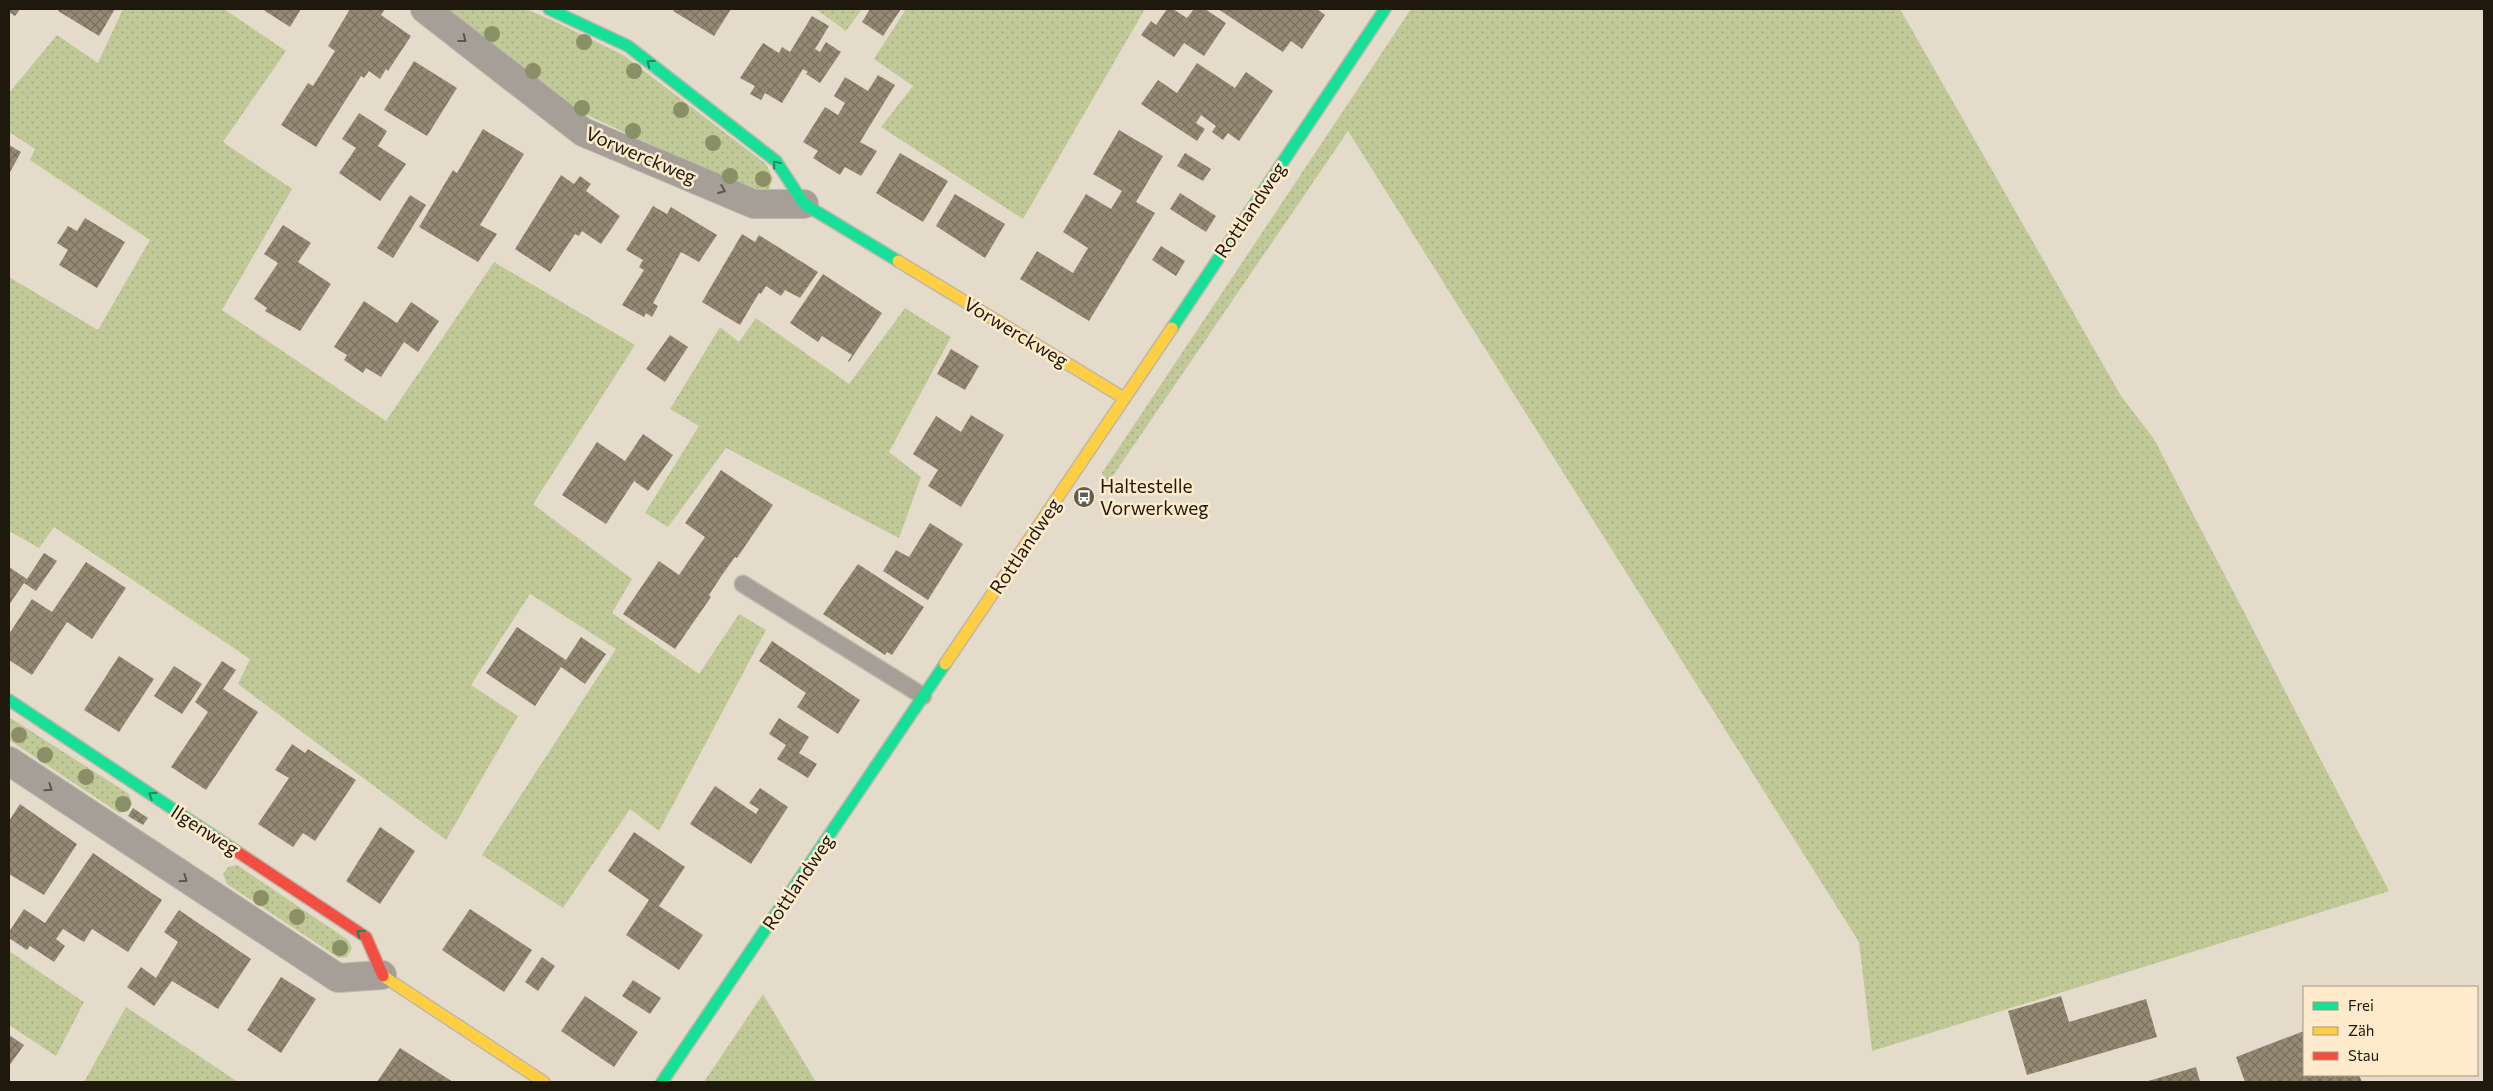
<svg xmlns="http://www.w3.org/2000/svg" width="2493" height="1091" font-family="Commissioner,sans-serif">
<defs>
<pattern id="green-dots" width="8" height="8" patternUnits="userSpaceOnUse" patternTransform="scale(1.25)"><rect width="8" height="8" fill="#c0c997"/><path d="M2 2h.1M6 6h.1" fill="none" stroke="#a5ac81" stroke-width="1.8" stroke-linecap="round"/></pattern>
<pattern id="building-cross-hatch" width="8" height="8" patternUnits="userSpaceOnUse" patternTransform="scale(1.25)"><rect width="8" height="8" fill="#958a74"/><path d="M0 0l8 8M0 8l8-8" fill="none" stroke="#79705e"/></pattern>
</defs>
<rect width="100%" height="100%" fill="#e5dbca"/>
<path fill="url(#green-dots)" d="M123,9H224L286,51L223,142L292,189L222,310L386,421L494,262L635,345L533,504L632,579L612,613L699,674L739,614L766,630L659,831L630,809L563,908L482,855L616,649L530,594L471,685L518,716L446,840L238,684L250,659L54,527L39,548L9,531V277L98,330L150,240L30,160L35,149L9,132V93L57,35L98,63Z
M446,9H526L558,23L623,55L766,164L773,178L768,192L758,194L572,108Z
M816,9H862L846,31Z
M906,9H1145L1023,219L881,127L913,86L874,59Z
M1411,9H1900L2121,396L2154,439L2389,891L1872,1051L1859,942L1348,131L1108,483L1102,473Z
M905,308L951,337L889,452L921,477L899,538L726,448L668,527L645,513L699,426L670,409L720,327L739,342L756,318L849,384Z
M9,717L129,794L132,804L128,811L119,813L9,740Z
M237,865L348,940L352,948L347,957L339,958L227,884L223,874L228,867Z
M9,951L84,1002L56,1056L9,1025Z
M763,994L816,1082H704Z
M126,1007L238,1082H84Z"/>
<path fill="url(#building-cross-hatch)" d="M9,9H20L15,16L9,12Z
M60,9H115L99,36L58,11Z
M262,9H301L290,27Z
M350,9H385L381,15L411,36L388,71L386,69L380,79L369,71L364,78L361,76L316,147L281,125L308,83L313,86L335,51L328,46Z
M675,9H731L714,36L673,11Z
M870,9H901L883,36L862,22Z
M1167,9H1173L1187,18L1194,9H1205L1226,23L1204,56L1184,43L1174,57L1141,35L1151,21L1156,25Z
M1218,9H1317L1325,15L1302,49L1291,41L1283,52Z
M812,16L829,26L815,49L820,52L826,42L841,52L820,83L806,74L808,72L803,69L782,103L765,93L761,100L750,94L755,86L740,78L763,43L779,53L782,47L790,52Z
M414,61L457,88L427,136L384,110Z
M1197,63L1235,88L1246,72L1273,91L1239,141L1228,133L1223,140L1212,132L1216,126L1201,115L1196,123L1205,129L1197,141L1141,104L1158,80L1177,93Z
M878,75L895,85L860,142L877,151L861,176L845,167L840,175L813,158L818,151L803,142L825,107L838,115L845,103L834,96L845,77L868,91Z
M359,113L387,131L378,146L406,164L380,201L339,173L356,148L342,139Z
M483,129L524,154L480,225L497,234L478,262L419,227L453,170L457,173Z
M1119,130L1163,156L1136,202L1155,213L1089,321L1020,279L1037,251L1073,273L1088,248L1063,232L1086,194L1111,209L1122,191L1093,174Z
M9,145L21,152L9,174Z
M900,153L948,181L923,222L876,193Z
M1185,153L1211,169L1203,181L1177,166Z
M561,175L574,184L580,176L591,184L586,191L620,216L601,244L582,231L579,236L575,234L550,272L515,249Z
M1180,193L1216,216L1206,232L1170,209Z
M955,194L1005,224L985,258L936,226Z
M410,195L426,205L393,258L377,248Z
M653,206L667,214L671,207L717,235L699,262L681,252L653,303L658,306L652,317L646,313L644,317L622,305L644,270L639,267L643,260L626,250Z
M85,218L125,242L97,288L59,265L68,250L57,243L68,226L77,231Z
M283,225L311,243L298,262L331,284L300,331L265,311L267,308L254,299L278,263L264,254Z
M742,234L755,242L759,235L818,272L800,298L785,290L781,296L766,286L761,294L759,293L740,325L702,302Z
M1161,246L1185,261L1176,276L1152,260Z
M823,274L882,313L849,362L848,361L852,355L822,336L818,342L790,323Z
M364,301L397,323L411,302L439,321L418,352L404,342L381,377L366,368L363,373L344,360L347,355L334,347Z
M670,335L688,347L665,382L646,369Z
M951,349L979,366L965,390L937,374Z
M971,415L1004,435L961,507L928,486L938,470L913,454L936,416L961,432Z
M643,434L673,455L648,491L634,481L606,524L562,495L597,442L625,461Z
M721,470L773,505L737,558L735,557L722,575L709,595L711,597L675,649L623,614L659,561L679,575L705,537L685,523Z
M930,523L963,544L928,600L883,571L896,550L909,557Z
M44,553L57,561L36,591L24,583L9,605V567L27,579Z
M86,562L126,588L92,639L67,622L32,675L9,660V634L32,599L52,612Z
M858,564L924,607L892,655L887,652L885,655L823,614Z
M517,627L566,660L581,637L606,654L585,684L561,667L535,706L486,673Z
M772,641L860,700L838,734L797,707L806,693L759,661Z
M119,656L154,679L119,732L84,710Z
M222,661L236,670L223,689L258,712L206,790L171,767L208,712L195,702Z
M174,666L202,684L182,714L154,696Z
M779,718L809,737L799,753L817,764L808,778L777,759L786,745L769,734Z
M292,744L305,753L308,749L356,780L315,841L303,833L293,847L258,824L289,778L275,770Z
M715,786L756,814L759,809L749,803L760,788L788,807L751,864L690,824Z
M20,804L77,844L44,895L9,874V821Z
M133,808L148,818L143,825L128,816Z
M380,827L415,851L380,904L346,881Z
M634,832L685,867L659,906L703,935L679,970L626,935L649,900L608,871Z
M93,853L162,900L128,952L92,929L84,942L63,929L56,939L65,946L54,962L30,946L27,950L9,938V932L24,909L45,923Z
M470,909L532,950L504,992L442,950Z
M179,910L251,959L218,1009L172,981L154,1006L127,987L141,967L156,978L159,973L178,942L164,932Z
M542,957L555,966L538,991L525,982Z
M281,977L316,999L281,1053L247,1030Z
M633,980L661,998L650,1014L622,996Z
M585,996L638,1032L614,1067L561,1031Z
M2061,996L2069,1022L2146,999L2157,1037L2027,1075L2008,1011Z
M2304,1031V1075H2359L2362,1082H2245L2236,1057Z
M9,1035L24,1045L9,1066Z
M400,1048L453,1082H377Z
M2196,1067L2200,1082H2145Z"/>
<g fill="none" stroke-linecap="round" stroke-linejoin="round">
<g stroke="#bfb7aa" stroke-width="19">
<path id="lane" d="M743,584L923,696"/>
</g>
<g stroke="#bfb7aa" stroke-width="30">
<path id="street" d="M425,9L583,132L754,204H804
M9,761L338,978L382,975"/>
</g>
<g stroke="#bfb7aa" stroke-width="14">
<path id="fast" d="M549,9L628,46L776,161L804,204L898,261
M1172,328L1385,9
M9,700L236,851
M662,1082L945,664"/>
</g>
<g stroke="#bfb7aa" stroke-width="14">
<path id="slow" d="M898,261L1124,398
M945,664L1172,328
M383,976L544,1082"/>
</g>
<g stroke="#bfb7aa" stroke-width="14">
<path id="jam" d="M236,851L366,937L383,976"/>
</g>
<use href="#lane" stroke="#a59f98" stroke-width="16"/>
<use href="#street" stroke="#a59f98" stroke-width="28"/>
<use href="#fast" stroke="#16e098" stroke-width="11"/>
<use href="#slow" stroke="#ffcf43" stroke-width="11"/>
<use href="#jam" stroke="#f24e42" stroke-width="11"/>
</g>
<g fill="#8a8f65">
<circle cx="492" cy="34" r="8"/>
<circle cx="584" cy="42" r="8"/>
<circle cx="533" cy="71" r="8"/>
<circle cx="634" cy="71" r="8"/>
<circle cx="582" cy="108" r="8"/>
<circle cx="681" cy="110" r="8"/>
<circle cx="633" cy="131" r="8"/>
<circle cx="713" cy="143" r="8"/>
<circle cx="730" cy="176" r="8"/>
<circle cx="763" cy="179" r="8"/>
<circle cx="19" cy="735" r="8"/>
<circle cx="45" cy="755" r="8"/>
<circle cx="86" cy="777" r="8"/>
<circle cx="123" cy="804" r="8"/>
<circle cx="261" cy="898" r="8"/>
<circle cx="297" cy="917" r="8"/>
<circle cx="340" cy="948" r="8"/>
</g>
<defs><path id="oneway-chevron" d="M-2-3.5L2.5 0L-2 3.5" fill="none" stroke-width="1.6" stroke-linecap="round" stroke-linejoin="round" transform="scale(1.25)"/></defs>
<g stroke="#5b554b">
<use href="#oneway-chevron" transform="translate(463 39) rotate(38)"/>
<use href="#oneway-chevron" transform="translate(722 190) rotate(23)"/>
<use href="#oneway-chevron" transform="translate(49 788) rotate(34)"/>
<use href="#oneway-chevron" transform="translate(184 879) rotate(34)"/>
</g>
<g stroke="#1a8659">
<use href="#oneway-chevron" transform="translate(650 63) rotate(-142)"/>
<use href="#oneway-chevron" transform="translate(776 164) rotate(-130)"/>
<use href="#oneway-chevron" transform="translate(152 795) rotate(-147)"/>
<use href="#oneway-chevron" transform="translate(360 933) rotate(-143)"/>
</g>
<defs>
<g id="bus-disc" transform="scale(1.125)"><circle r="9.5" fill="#645c4e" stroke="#ffebcb"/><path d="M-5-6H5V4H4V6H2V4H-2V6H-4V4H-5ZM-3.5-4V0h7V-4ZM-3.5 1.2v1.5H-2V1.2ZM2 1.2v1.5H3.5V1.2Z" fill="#fff"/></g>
</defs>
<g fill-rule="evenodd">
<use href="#bus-disc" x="1084" y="497"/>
</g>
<g text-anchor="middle" stroke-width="5" stroke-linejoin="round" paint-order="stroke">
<g font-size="19" fill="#1f180c" stroke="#ffebcb">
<text transform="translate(641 155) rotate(23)" y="7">Vorwerckweg</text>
<text transform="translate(1250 210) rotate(-56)" y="7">Rottlandweg</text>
<text transform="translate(1016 332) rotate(31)" y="7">Vorwerckweg</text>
<text transform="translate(1025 546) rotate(-56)" y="7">Rottlandweg</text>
<text transform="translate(205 830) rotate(33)" y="7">Ilgenweg</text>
<text transform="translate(798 882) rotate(-56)" y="7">Rottlandweg</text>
</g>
<g font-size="19" fill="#1f180c" stroke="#ffebcb" text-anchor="start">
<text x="1100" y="493">Haltestelle<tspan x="1100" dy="22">Vorwerkweg</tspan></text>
</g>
</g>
<rect width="2493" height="1091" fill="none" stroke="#1f180c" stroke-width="20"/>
<rect x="2303" y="986" width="175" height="90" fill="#ffebcb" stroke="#a5977f"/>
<rect x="2313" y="1002" width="25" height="8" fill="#16e098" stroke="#a5977f"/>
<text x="2348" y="1011" font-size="15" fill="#1f180c">Frei</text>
<rect x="2313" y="1027" width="25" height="8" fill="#ffcf43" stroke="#a5977f"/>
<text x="2348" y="1036" font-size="15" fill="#1f180c">Zäh</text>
<rect x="2313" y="1052" width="25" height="8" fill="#f24e42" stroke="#a5977f"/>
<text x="2348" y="1061" font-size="15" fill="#1f180c">Stau</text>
</svg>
